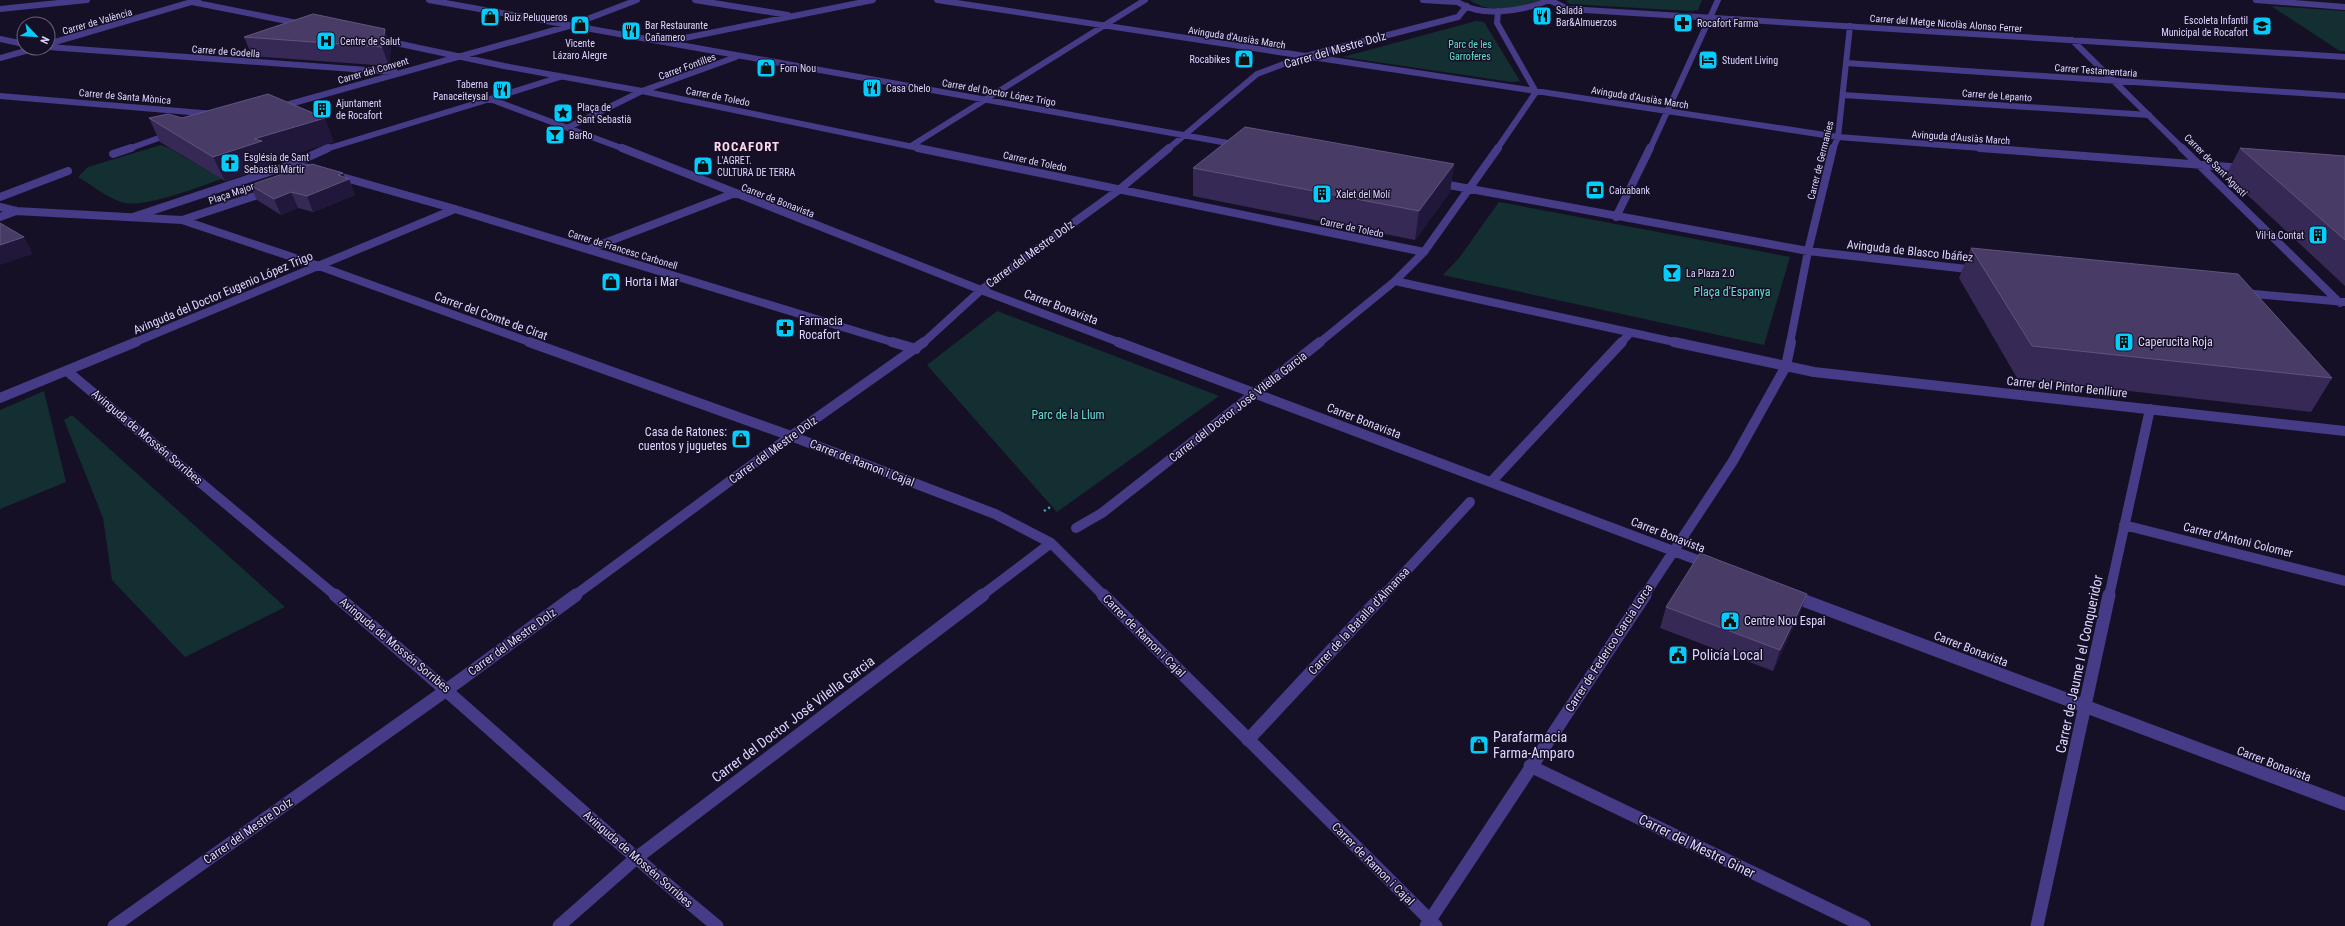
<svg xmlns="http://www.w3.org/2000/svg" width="2345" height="926" font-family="'Roboto Condensed',sans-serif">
<rect width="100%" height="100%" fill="#161027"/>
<path fill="#132f31" d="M1470,0H1540C1519,8 1490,15 1470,0Z
M1569,0H1702L1698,10L1690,11L1570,4L1566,1Z
M2271,6L2345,11V51H2340Z
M1476,21L1484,22L1520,81L1512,82L1343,57Z
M161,145L169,148L222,179C200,186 142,210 121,202C106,197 92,185 78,177L88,167Z
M1499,202L1790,257L1764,345L1443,275L1459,258Z
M997,311L1219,396L1057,512L927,365Z
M44,391L66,482L0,509V410Z
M72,415L285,607L185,657L112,580L103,518L64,420Z"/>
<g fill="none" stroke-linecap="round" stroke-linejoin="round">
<path stroke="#30b4b8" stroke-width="2.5" stroke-dasharray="2 3" stroke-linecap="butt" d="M1044,511L1052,506"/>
<path stroke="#453b86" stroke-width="6" d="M429,0L1239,145
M695,0L788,15
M937,0L1838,137L1993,149
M1423,0L1456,2
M1455,0C1478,19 1524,11 1549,0
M1549,0L1568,9L2345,57
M2256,0L2345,7
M192,2L302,24
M0,9L87,0
M0,39L24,44
M377,39L504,66L642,91L569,127
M2072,40L2183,149
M665,42L873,0
M48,44L198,0
M48,47L395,72
M0,58L36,48
M1846,63L2345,96
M560,77L490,99L624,149
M642,91L923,149
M642,91L736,57
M1843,95L2149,115
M0,96L214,114
M279,107L569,26L637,0
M911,146L1145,0
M128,149L170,134
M326,149L490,99
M1168,149L1257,74L1302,57L1458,17L1467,6
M1497,149L1536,92L1497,23L1498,11
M1650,149L1718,0
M1833,149L1838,137L1850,26"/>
<path stroke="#453b86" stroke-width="8" d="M622,148L981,290L1121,343
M918,148L1424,252
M1980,148L2243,168
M2182,148L2340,303
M113,154L131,148
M293,164L328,148
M335,175L455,209L895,343
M1438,183L1808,251L1976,270
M0,197L68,171
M0,207L16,211L182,220L267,192
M0,217L16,211
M133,217L293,164L316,170
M1616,217L1650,148
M182,220L319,266L532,343
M589,249L735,193
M1395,281L1679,343
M2243,293L2345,302
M133,343L455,209
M923,343L981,290L1120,189L1169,148
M1319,343L1395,281L1424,252L1498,148
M1621,343L1630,333
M1790,343L1808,251L1833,148"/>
<path stroke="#453b86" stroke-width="10" d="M529,342L791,436L995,514L1051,543L1104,596
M892,342L916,349
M1118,342L1708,564
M1674,342L1786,366L1791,342
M67,371L336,596
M0,398L136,342
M1491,482L1622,342
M2124,525L2345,581
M1076,528L1102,513L1320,342
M574,596L791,436L924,342
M981,596L1051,543
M1383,596L1470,502
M1644,596L1733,461L1786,366L1814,372L2345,431
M2109,596L2150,409"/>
<path stroke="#453b86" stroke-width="13" d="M335,595C465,703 586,819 717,926
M1103,595L1436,926
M1792,596L2345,804
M1248,740L1383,595
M1530,766L1864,926
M114,926L448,689L576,595
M559,926L635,859L983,595
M1426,926L1645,595
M2037,926L2109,595"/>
</g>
<path fill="#362955" d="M313,14L391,48L389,66L252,56L244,37Z
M149,118L334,142L270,161L272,165L225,181L160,142Z
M2240,148L2345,156V286L2226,175Z
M1454,164L1450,192L1415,240L1193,196V168Z
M349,179L355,195L313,212L298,208L281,215L257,200L250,185Z
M1971,248L2332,378L2311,412L2017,378L1959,278Z
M1807,594L1799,615L1773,671L1660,628L1666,607Z"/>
<path fill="#21173b" d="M385,29L391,48L389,66L382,47Z
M325,118L334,142L270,161L272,165L225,181L213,157L254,139Z
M1454,164L1450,192L1415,240L1419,211Z
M343,173L346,180L349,179L355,195L313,212L307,196L338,175Z
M291,192L298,208L281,215L274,199Z
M24,237L33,254L0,265V245Z
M1807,594L1799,615L1773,671L1780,650Z"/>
<path fill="#483c67" stroke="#60547f" d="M313,14L385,29L382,47L244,37Z
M268,94L325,118L254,139L262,141L213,157L149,118L168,114L182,118Z
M1245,127L1454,164L1419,211L1193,168Z
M2240,148L2345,156V240Z
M312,164L343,173L338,175L349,179L307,196L291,192L274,199L250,185Z
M0,223L24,237L0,245Z
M1971,248L2238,274L2332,378L2032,346Z
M1700,553L1807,594L1780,650L1666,607Z"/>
<defs>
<g id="restaurant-square" transform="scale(1)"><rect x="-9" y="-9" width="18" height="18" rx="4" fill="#04cdfd" stroke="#161027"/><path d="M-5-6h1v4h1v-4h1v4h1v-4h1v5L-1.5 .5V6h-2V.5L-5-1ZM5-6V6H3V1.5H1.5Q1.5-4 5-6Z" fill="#111"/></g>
<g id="shop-square" transform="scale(1)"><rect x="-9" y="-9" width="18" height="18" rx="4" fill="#04cdfd" stroke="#161027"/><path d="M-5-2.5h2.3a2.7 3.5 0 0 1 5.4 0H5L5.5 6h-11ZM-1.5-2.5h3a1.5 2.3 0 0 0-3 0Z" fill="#111"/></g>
<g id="pharmacy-square" transform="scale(1)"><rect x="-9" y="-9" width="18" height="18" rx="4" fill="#04cdfd" stroke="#161027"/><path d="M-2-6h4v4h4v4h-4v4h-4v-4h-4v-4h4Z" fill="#111"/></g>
<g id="school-square" transform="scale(1)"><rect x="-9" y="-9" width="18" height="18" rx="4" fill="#04cdfd" stroke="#161027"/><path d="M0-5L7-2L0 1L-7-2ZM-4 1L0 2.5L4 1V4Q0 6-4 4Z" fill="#111"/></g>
<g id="hospital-square" transform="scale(1)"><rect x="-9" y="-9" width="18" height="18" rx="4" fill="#04cdfd" stroke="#161027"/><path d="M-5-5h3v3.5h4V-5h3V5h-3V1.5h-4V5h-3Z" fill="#111"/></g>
<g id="hotel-square" transform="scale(1)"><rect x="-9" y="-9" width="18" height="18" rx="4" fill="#04cdfd" stroke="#161027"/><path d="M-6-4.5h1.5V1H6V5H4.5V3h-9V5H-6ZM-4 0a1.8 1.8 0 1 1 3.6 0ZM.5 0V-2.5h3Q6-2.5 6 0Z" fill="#111"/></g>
<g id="building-square" transform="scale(1)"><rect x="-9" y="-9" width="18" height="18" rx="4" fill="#04cdfd" stroke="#161027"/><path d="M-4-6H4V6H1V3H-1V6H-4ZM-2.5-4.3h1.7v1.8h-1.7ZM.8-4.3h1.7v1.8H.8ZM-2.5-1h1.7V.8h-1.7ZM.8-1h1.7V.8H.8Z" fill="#111"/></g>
<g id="sight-square" transform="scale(1)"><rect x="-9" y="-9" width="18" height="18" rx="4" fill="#04cdfd" stroke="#161027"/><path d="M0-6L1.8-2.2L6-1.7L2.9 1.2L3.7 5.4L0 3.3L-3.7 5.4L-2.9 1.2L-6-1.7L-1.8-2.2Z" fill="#111"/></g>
<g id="bar-square" transform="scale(1)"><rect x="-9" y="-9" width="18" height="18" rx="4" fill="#04cdfd" stroke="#161027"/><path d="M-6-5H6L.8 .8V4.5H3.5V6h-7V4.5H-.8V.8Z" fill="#111"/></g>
<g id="church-square" transform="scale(1)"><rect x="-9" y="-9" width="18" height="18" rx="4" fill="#04cdfd" stroke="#161027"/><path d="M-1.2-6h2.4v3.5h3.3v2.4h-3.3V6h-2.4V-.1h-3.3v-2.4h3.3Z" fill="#111"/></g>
<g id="bank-square" transform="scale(1)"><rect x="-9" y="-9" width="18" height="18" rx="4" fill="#04cdfd" stroke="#161027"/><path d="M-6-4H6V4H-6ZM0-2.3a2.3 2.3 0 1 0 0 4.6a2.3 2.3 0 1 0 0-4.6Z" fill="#111"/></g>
<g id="civic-square" transform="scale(1)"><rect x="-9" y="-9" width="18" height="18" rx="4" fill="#04cdfd" stroke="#161027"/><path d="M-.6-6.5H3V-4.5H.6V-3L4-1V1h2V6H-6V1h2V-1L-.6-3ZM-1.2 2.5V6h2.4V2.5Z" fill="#111"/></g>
</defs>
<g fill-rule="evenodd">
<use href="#restaurant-square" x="1542" y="16"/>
<use href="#shop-square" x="490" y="17"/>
<use href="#pharmacy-square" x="1683" y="23"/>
<use href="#shop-square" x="580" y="25"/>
<use href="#school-square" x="2262" y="26"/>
<use href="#restaurant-square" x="631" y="31"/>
<use href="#hospital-square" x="326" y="41"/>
<use href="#shop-square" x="1244" y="59"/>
<use href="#hotel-square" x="1708" y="60"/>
<use href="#shop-square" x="766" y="68"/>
<use href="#restaurant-square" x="872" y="88"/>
<use href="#restaurant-square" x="502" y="90"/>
<use href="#building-square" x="322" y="109"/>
<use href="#sight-square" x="563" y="113"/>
<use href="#bar-square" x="555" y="135"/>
<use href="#church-square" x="230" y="163"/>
<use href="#shop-square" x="703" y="166"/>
<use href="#bank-square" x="1595" y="190"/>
<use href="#building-square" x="1322" y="194"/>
<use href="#building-square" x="2318" y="235"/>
<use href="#bar-square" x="1672" y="273"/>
<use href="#shop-square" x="611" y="282"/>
<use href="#pharmacy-square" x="785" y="328"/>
<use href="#building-square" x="2124" y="342"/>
<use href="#shop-square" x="741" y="439"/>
<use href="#civic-square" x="1730" y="621"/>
<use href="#civic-square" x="1678" y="655"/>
<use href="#shop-square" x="1479" y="745"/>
</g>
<g text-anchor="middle" stroke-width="3" stroke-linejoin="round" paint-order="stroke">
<g font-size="10" fill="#dfd6ff" stroke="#161027" text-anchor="start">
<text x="1556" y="14">Saladá<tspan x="1556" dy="12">Bar&amp;Almuerzos</tspan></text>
<text x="504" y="21">Ruiz Peluqueros</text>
<text x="2248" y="24" text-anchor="end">Escoleta Infantil<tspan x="2248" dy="12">Municipal de Rocafort</tspan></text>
<text x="1697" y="27">Rocafort Farma</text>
<text x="645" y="29">Bar Restaurante<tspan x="645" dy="12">Cañamero</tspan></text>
<text x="340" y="45">Centre de Salut</text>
<text x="580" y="47" text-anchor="middle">Vicente<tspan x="580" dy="12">Lázaro Alegre</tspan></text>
<text x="1230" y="63" text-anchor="end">Rocabikes</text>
<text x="1722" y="64">Student Living</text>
<text x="780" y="72">Forn Nou</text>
<text x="488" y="88" text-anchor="end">Taberna<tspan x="488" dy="12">Panaceiteysal</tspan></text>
<text x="886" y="92">Casa Chelo</text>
<text x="336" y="107">Ajuntament<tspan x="336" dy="12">de Rocafort</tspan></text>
<text x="577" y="111">Plaça de<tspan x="577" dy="12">Sant Sebastià</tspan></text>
<text x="569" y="139">BarRo</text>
<text x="244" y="161">Església de Sant<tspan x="244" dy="12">Sebastià Màrtir</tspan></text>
<text x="717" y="164">L'AGRET.<tspan x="717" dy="12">CULTURA DE TERRA</tspan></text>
<text x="1609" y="194">Caixabank</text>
<text x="1336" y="198">Xalet del Molí</text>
<text x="2304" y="239" text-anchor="end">Vil·la Contat</text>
<text x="1686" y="277">La Plaza 2.0</text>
</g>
<g font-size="10" fill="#dfd6ff" stroke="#161027">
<text transform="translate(97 21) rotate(-16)" y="4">Carrer de València</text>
<text transform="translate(1946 23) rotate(4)" y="4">Carrer del Metge Nicolàs Alonso Ferrer</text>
<text transform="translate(1237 37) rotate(9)" y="4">Avinguda d'Ausiàs March</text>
<text transform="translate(226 51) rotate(4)" y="4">Carrer de Godella</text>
<text transform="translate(687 66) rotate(-20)" y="4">Carrer Fontilles</text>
<text transform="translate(373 70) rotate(-16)" y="4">Carrer del Convent</text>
<text transform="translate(2096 70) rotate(4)" y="4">Carrer Testamentaria</text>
<text transform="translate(999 92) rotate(10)" y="4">Carrer del Doctor López Trigo</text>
<text transform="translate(1997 95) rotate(4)" y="4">Carrer de Lepanto</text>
<text transform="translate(125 96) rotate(5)" y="4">Carrer de Santa Mònica</text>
<text transform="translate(718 96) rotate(11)" y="4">Carrer de Toledo</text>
<text transform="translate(1640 97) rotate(9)" y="4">Avinguda d'Ausiàs March</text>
<text transform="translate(1961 137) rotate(4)" y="4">Avinguda d'Ausiàs March</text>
<text transform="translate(1820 160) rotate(-76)" y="4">Carrer de Germanies</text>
<text transform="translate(1035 161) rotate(12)" y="4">Carrer de Toledo</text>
<text transform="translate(2216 165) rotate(45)" y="4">Carrer de Sant Agustí</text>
<text transform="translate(231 193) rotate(-19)" y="4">Plaça Major</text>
<text transform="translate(778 200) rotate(21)" y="4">Carrer de Bonavista</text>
<text transform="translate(1352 227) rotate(12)" y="4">Carrer de Toledo</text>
<text transform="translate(623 249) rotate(17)" y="4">Carrer de Francesc Carbonell</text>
</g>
<g font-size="10" fill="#62dfcc" stroke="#161027">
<text x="1470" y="48">Parc de les<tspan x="1470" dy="12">Garroferes</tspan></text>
</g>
<g font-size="12" fill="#dfd6ff" stroke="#161027">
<text transform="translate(1335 50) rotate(-16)" y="4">Carrer del Mestre Dolz</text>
<text transform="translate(1910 251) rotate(6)" y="4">Avinguda de Blasco Ibáñez</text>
<text transform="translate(1030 254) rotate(-36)" y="4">Carrer del Mestre Dolz</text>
<text transform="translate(223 293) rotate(-23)" y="4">Avinguda del Doctor Eugenio López Trigo</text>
<text transform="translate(1061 307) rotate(21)" y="4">Carrer Bonavista</text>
<text transform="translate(491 316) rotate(20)" y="4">Carrer del Comte de Cirat</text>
<text transform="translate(2067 387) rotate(6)" y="4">Carrer del Pintor Benlliure</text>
<text transform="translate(1238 407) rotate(-38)" y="4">Carrer del Doctor José Vilella Garcia</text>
<text transform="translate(1364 421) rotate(21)" y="4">Carrer Bonavista</text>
<text transform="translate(147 437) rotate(40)" y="4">Avinguda de Mossén Sorribes</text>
<text transform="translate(773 450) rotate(-36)" y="4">Carrer del Mestre Dolz</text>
<text transform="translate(862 463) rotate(21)" y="4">Carrer de Ramon i Cajal</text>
<text transform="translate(1668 535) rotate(21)" y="4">Carrer Bonavista</text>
<text transform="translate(2238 540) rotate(14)" y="4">Carrer d'Antoni Colomer</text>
<text transform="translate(1359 621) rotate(-47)" y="4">Carrer de la Batalla d'Almansa</text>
<text transform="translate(1144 636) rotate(45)" y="4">Carrer de Ramon i Cajal</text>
<text transform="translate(512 642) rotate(-36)" y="4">Carrer del Mestre Dolz</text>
<text transform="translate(395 645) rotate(40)" y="4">Avinguda de Mossén Sorribes</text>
<text transform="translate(1609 648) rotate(-57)" y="4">Carrer de Federico García Lorca</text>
<text transform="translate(1971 649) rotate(21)" y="4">Carrer Bonavista</text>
<text transform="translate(2274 764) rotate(21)" y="4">Carrer Bonavista</text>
<text transform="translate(248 831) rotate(-35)" y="4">Carrer del Mestre Dolz</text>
<text transform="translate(638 859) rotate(41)" y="4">Avinguda de Mossén Sorribes</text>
<text transform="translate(1373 864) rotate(45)" y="4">Carrer de Ramon i Cajal</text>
</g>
<g font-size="12" fill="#dfd6ff" stroke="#161027" text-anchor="start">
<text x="625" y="286">Horta i Mar</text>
<text x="799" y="325">Farmacia<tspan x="799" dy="14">Rocafort</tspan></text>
<text x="2138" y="346">Caperucita Roja</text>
<text x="727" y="436" text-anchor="end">Casa de Ratones:<tspan x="727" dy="14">cuentos y juguetes</tspan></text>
<text x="1744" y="625">Centre Nou Espai</text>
</g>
<g font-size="12" fill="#62dfcc" stroke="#161027">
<text x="1732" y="296">Plaça d'Espanya</text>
<text x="1068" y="419">Parc de la Llum</text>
</g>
<g font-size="13" font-weight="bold" letter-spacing="1" fill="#ffd8ed" stroke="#161027">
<text x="747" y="151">ROCAFORT</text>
</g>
<g font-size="14" fill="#dfd6ff" stroke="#161027" text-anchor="start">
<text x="1692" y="660">Policía Local</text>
<text x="1493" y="742">Parafarmacia<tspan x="1493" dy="16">Farma-Amparo</tspan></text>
</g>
<g font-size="14" fill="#dfd6ff" stroke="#161027">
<text transform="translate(2079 664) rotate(-78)" y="5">Carrer de Jaume I el Conqueridor</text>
<text transform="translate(793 719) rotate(-37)" y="5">Carrer del Doctor José Vilella Garcia</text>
<text transform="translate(1697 846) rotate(26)" y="5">Carrer del Mestre Giner</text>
</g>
</g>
<g transform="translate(36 36) rotate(115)"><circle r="19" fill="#161027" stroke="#665f7d"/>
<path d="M0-3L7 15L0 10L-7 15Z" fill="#04cdfd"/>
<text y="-6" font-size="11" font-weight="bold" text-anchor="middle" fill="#dfd6ff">N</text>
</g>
</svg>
